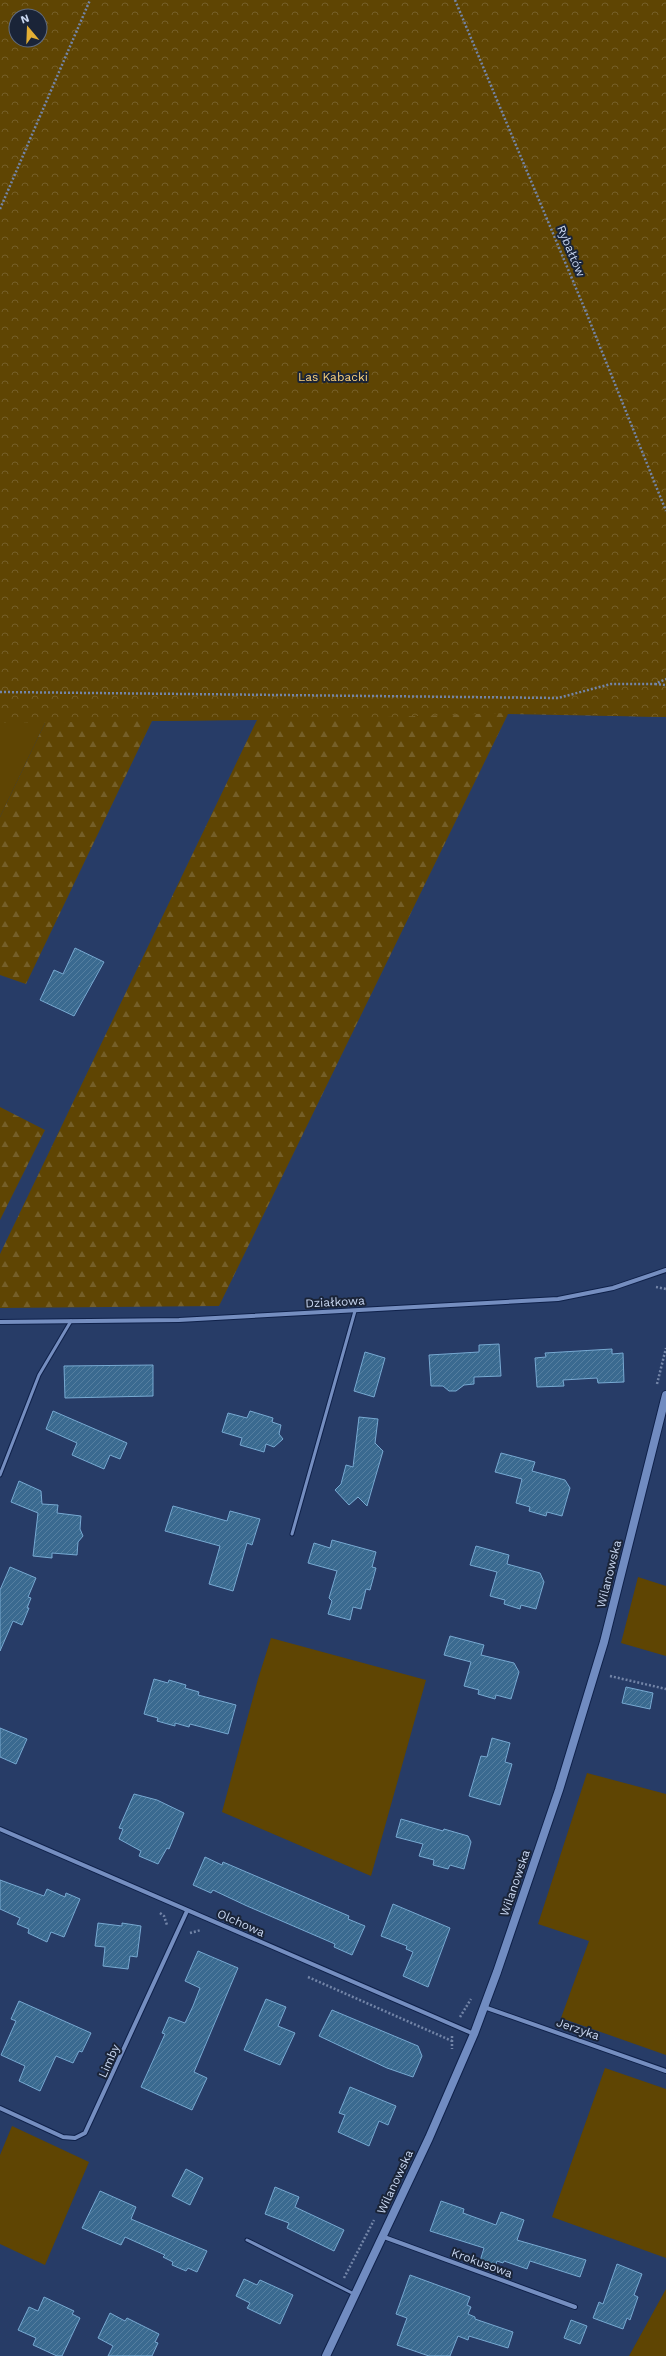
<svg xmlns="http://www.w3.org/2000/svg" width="666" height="2356" font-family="'Work Sans',sans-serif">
<defs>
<pattern id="forest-firs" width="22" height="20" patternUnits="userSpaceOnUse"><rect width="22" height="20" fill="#5f4503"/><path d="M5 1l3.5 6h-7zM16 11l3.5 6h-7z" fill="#755f28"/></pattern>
<pattern id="park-crowns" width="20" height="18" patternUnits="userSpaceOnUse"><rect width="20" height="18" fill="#5f4503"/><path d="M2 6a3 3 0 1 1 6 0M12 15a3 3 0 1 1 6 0" fill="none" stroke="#755f28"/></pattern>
<pattern id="building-hatch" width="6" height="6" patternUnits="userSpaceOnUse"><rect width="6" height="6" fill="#3a6a90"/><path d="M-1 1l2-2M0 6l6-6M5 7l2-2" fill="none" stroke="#557fa0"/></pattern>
</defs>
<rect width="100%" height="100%" fill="#273c67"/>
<path fill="#5f4503" d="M0,723H45L0,817Z
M638,1577L666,1586V1656L621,1643Z
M271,1638L426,1680L371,1876L222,1812L258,1679Z
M587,1773L666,1794V2055L561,2018L589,1941L538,1924Z
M605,2068L666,2089V2258L552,2217Z
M12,2126L89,2162L45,2265L0,2244V2155Z
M666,2289V2356H629Z"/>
<path fill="url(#forest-firs)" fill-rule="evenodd" d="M0,0H666V717L508,714L219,1306L0,1308V1254L257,720L152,721L26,984L0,975V817L45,723H0ZM16,16H40V40H16Z
M0,1107L45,1130L0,1220Z"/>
<path fill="url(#park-crowns)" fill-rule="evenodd" d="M0,0H666V717L507,713L357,718L0,723ZM16,16H40V40H16Z"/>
<path fill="url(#building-hatch)" stroke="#77a9d2" d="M75,948L104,962L74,1016L40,1000L54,970L63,974Z
M499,1344L501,1376L474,1377V1384L464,1385L456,1391H449L443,1386H431L429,1355L479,1352V1345Z
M612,1349V1354L623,1353L624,1382L598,1383L597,1378L563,1380L564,1386L537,1387L535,1358L546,1357L545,1353Z
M365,1352L385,1358L374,1397L354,1391Z
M153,1365V1396L65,1398L64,1366Z
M53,1411L127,1443L120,1459L110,1455L104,1469L72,1455L77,1443L46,1429Z
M250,1411L273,1418L272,1422L281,1425L279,1434L283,1439L274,1447L266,1444L264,1452L240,1445L242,1438L222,1432L228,1413L247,1418Z
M359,1417L378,1419L375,1443L383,1451L367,1506L358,1497L349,1505L335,1490L341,1484L346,1465L353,1467Z
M501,1453L535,1462L532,1471L565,1480L570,1488L562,1516L547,1512L546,1516L529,1511L530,1507L516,1503L522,1479L495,1472Z
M19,1481L41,1491L42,1504L58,1505L57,1513L81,1516L80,1529L83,1536L78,1542L77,1555L52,1553V1558L33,1556L38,1513L11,1502Z
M173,1506L227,1521L230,1511L260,1519L252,1545L247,1543L233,1591L209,1584L220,1546L165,1531Z
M332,1540L376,1552L372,1567L376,1568L370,1590L366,1589L361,1609L353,1607L350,1620L328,1614L332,1601L329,1598L337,1571L308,1563L314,1543L330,1548Z
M476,1546L509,1555L507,1564L540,1573L544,1582L536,1609L521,1605L520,1609L504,1604L505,1600L490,1596L497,1572L470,1565Z
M10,1567L36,1578L28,1597L31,1598L27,1608H29L22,1625L13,1621L0,1651V1590Z
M450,1636L484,1645L481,1655L514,1663L519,1672L511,1699L496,1695L495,1699L478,1694L479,1690L464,1686L471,1662L444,1655Z
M154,1679L168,1683L169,1680L186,1685L185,1688L199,1692L198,1695L236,1705L228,1734L190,1724L189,1727L175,1723V1726L157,1721L158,1718L144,1714Z
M626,1687L653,1693L650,1709L622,1703Z
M0,1728L27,1739L16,1764L0,1757Z
M492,1738L510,1743L505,1762L512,1764L500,1805L469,1796L481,1756L487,1757Z
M134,1794L157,1800L184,1813L169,1849L167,1848L158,1864L139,1856L141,1851L119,1839L123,1829L119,1828Z
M401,1819L443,1831L444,1829L468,1836L471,1842L464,1869L450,1865L448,1869L433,1865L434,1860L419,1856L423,1844L396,1837Z
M205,1857L222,1865L223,1862L349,1916L348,1919L365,1926L352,1955L334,1947L335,1944L247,1906L213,1890L211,1893L193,1885Z
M0,1880L44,1896L47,1889L65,1897L66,1893L80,1899L64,1937L51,1932L47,1942L28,1933L29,1929L17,1924L20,1918L0,1909Z
M393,1904L450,1928L428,1987L403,1976L413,1952L406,1949L407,1946L381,1936Z
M98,1923L122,1926V1923L141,1926L137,1957L130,1956L128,1969L103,1966L105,1947L95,1946Z
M198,1951L238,1968L194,2072L207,2078L192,2110L141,2087L165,2034L162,2033L169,2017L185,2023L193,2006L200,1988L185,1981Z
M266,1999L286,2007L278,2026L295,2033L280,2065L244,2050Z
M19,2001L91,2033L82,2052L79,2051L73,2063L56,2056L40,2091L19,2081L25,2066L1,2055L16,2021L11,2019Z
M332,2010L418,2046L422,2056L413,2077L387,2068L319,2036Z
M350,2087L396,2106L388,2125L379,2121L369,2146L338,2132L345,2115L339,2113Z
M186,2169L203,2178L190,2205L172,2196Z
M275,2187L299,2197L295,2207L344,2230L334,2251L287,2228L289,2223L265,2214Z
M100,2191L136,2207L131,2219L207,2251L197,2272L188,2268L186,2271L172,2265L173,2262L163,2257L165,2255L125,2237L121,2245L82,2228Z
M441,2201L464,2209L463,2213L496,2225L501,2212L524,2220L517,2240L586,2260L580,2277L530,2261L527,2269L504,2261L503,2263L497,2261L495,2267L480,2261L484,2248L430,2231Z
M617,2264L642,2274L634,2295L638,2297L630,2320L627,2318L623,2329L593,2318L599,2302L603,2304Z
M410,2275L470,2297L467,2305L471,2307L468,2314L475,2317V2319L513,2332L508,2348L469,2336L468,2340L458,2336L450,2356H429L397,2345L407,2318L396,2314Z
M244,2279L257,2285L260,2280L293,2295L280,2324L247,2308L250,2303L236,2296Z
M44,2297L74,2311L72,2314L80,2318L62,2356H57L33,2345L36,2338L18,2330L29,2307L38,2311Z
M110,2313L125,2321L127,2318L159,2334L155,2342L158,2343L152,2356H108L113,2346L98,2338Z
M571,2320L587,2326L580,2344L564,2338Z"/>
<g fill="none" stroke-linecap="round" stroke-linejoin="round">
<g stroke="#0f214a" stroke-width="5">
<path id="lane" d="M0,1475L39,1375L71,1321
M292,1534L355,1311
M247,2240L354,2294"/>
</g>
<g stroke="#0f214a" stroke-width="6">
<path id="street" d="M0,1322L179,1320L558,1299L613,1288L666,1270
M0,1829L474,2034
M484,2007L666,2071
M0,2108L63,2137L75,2138L85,2133L187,1911
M384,2237L575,2307"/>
</g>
<g stroke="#0f214a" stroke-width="10">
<path id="secondary" d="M326,2356L429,2138L474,2034L497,1972L559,1790L604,1642L666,1395"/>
</g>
<path stroke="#7385a8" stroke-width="2.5" stroke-dasharray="2 2" stroke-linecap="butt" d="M455,0L586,312L666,511
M0,209L90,0
M655,684L666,685
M0,692L558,698L611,684H655L666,679
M656,1287L666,1289
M657,1384L666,1348
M610,1676L666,1689
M160,1913L164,1916L167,1925
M190,1933L201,1930
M308,1977L452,2041
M460,2017L471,1999
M452,2036V2049
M344,2278L374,2220"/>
<use href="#lane" stroke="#758ec0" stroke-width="3"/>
<use href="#street" stroke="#758ec0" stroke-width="4"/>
<use href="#secondary" stroke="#718cc1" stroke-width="8"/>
</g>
<g text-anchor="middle" stroke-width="4" stroke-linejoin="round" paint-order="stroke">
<g font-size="12" fill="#c9d7f1" stroke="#1a2438">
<text transform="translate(571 251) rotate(67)" y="4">Rybałtów</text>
<text transform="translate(335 1302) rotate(-3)" y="4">Działkowa</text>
<text transform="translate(609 1574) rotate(-76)" y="4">Wilanowska</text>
<text transform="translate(515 1883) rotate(-71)" y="4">Wilanowska</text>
<text transform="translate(241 1923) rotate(24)" y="4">Olchowa</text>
<text transform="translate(578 2029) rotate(19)" y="4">Jerzyka</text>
<text transform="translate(109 2061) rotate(-66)" y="4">Limby</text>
<text transform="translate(395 2182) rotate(-65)" y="4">Wilanowska</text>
<text transform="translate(482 2263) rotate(20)" y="4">Krokusowa</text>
</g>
<g font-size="12" fill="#fad07b" stroke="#1a2438">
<text x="333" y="381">Las Kabacki</text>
</g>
</g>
<g transform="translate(28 28) rotate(341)"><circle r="19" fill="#1a2438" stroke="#606c82"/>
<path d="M0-3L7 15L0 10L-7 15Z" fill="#e3ae34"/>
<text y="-6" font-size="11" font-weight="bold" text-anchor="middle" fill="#c9d7f1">N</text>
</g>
</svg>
